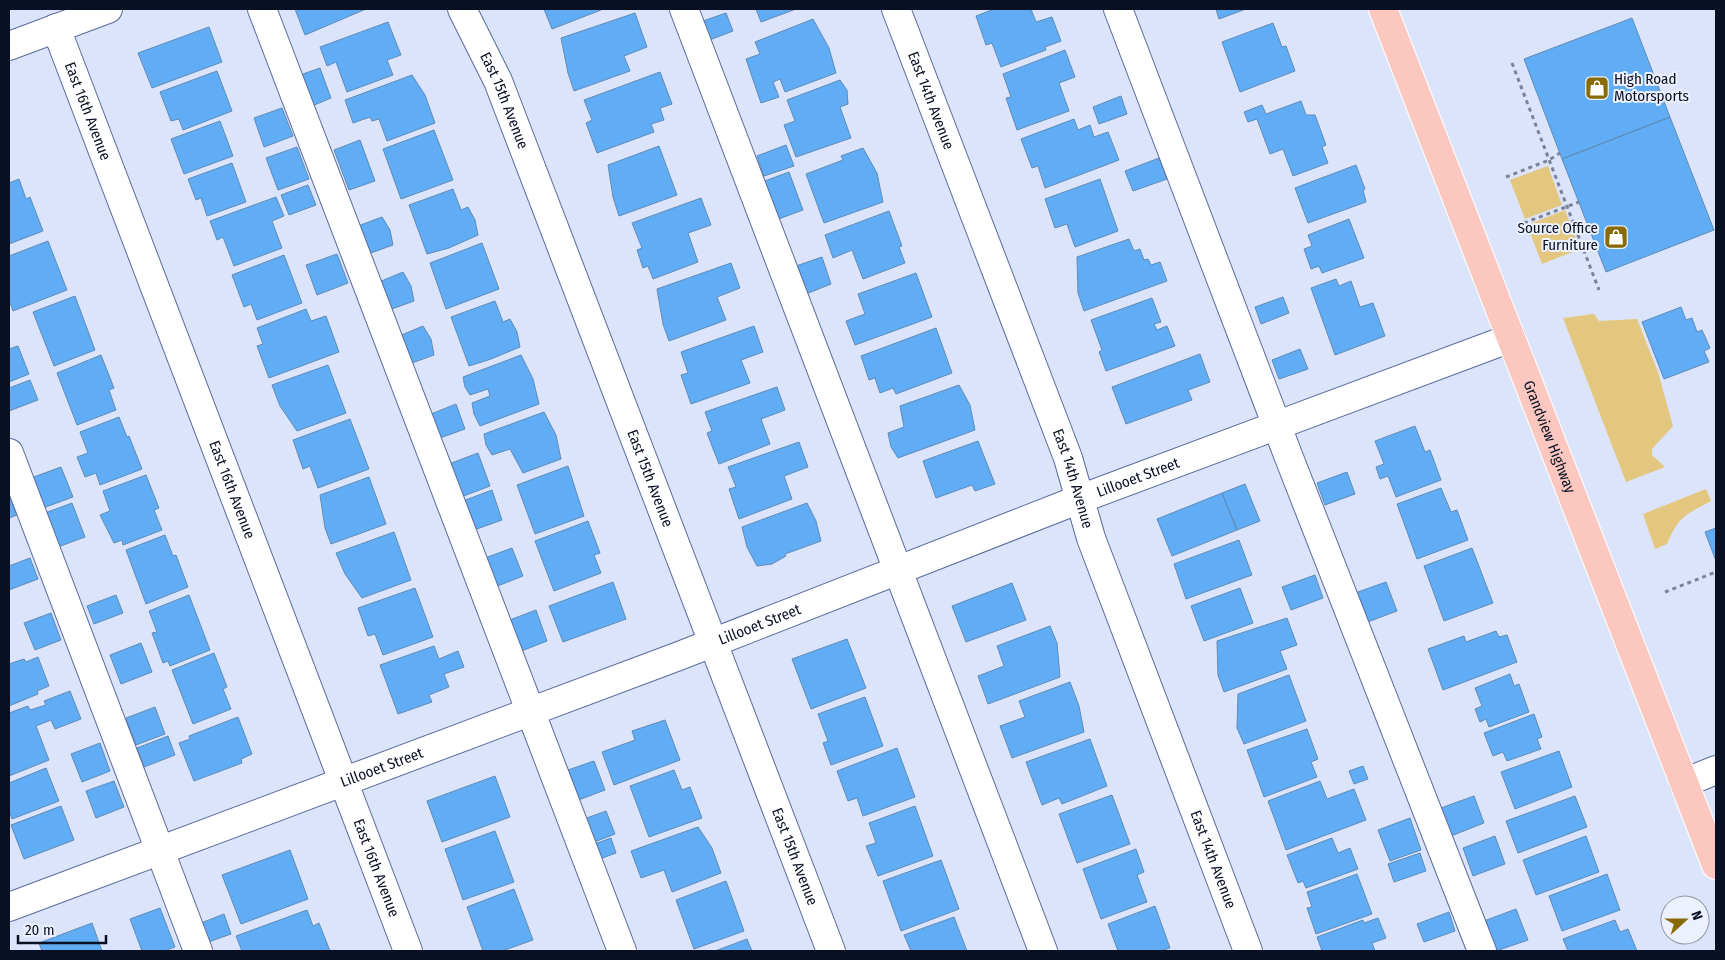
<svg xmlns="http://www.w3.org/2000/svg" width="1725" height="960" font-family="'Fira Sans Condensed',sans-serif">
<rect width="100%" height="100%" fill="#dbe4fb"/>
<path fill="#e4c77e" d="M1548,166L1562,205L1525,219L1510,180Z
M1565,210L1580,249L1542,264L1527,225Z
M1594,314L1599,321L1637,319L1658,372L1673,426L1652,449V455L1665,467L1626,482L1563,318Z
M1706,489L1711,501C1685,515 1679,516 1667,544L1655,549L1643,514Z"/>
<path fill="#60adf6" stroke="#5f8bb7" d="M295,9H366L305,35Z
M544,9H601V10L552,29Z
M756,9H796L761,22Z
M994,9H1031L1036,22L1052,17L1061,41L1045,47L1046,50L1001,67L992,43L986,45L976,16Z
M1216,9H1246L1219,19Z
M635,13L647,47L624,56L630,71L574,91L568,73L561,38Z
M726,13L733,31L707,41L700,22Z
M1632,18L1670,117L1562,159L1524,59Z
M813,19L829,48L836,73L785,92L780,79L773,82L779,97L761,103L746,59L760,54L755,42Z
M388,22L401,55L387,60L393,75L347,92L336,62L327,66L320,47Z
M1273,23L1282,47L1286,46L1295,71L1240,92L1222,42Z
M209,27L222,62L152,88L138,53Z
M1065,50L1075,77L1059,83L1069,111L1017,130L1006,98L1011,97L1003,74Z
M320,68L331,98L312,106L300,75Z
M217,71L232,111L183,130L179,119L171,121L160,92Z
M660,72L672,104L660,108L664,120L651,124L654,132L597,153L586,123L592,120L584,100Z
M412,75L425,95L435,123L387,141L379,119L372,121L370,117L353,123L345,100Z
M840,80L847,90L848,104L840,107L851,138L796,157L784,125L795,121L787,100Z
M1121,96L1127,114L1099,124L1093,107Z
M1301,101L1306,115H1315L1326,145L1322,147L1328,163L1293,176L1283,149L1270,154L1257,119L1248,122L1244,112L1262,105L1266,114Z
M282,108L293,136L264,147L254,118Z
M1670,117L1714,230L1606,272L1562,159Z
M1074,119L1078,130L1090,125L1094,137L1108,132L1119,160L1045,188L1038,166L1032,168L1021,139Z
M220,121L233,156L184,174L171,139Z
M434,130L453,180L401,199L383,149Z
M360,140L375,181L349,190L334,150Z
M786,145L794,166L764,176L757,156Z
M659,146L677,195L619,216L613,197L608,165Z
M297,147L309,179L278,190L266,158Z
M863,148L877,173L883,202L824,223L806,174L843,160L841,156Z
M1159,158L1167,179L1133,191L1125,171Z
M232,163L246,202L207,216L201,198L196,200L188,179Z
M1356,165L1365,189L1363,190L1366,202L1308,223L1295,188Z
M789,172L803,210L776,220L762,182Z
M19,179L26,199L30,197L43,231L9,244V183Z
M1100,179L1118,231L1075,247L1067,224L1055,228L1045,199Z
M308,185L316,205L289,215L281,195Z
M453,189L461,210L468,207L475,220L478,235L449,248L427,254L409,205Z
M276,197L284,216L272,221L282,248L234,266L223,237L217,240L210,221Z
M701,198L711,225L688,233L698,262L653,279L648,266L643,268L637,250L642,248L632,223Z
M889,211L902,246L899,247L905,263L863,279L852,250L833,258L825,235Z
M382,217L390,230L393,245L368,254L358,226Z
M1349,219L1364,258L1322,273L1319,266L1311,269L1304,249L1312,246L1308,235Z
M1129,239L1134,251L1140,249L1144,260L1148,259L1151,265L1160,262L1167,281L1084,311L1078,293L1077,257Z
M48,241L67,290L13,311L9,300V256Z
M482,243L499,289L446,309L430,263Z
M337,254L348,283L317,295L306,265Z
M284,255L302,303L257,320L251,304L244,307L232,275Z
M822,257L831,284L806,294L796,266Z
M731,263L740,288L717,297L726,320L669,341L663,324L657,289Z
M403,272L411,286L414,301L389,310L379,282Z
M916,273L932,317L855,345L846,321L865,314L858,294Z
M1336,279L1339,286L1351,281L1360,307L1373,303L1385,336L1335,355L1311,288Z
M75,296L95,350L54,366L33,312Z
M1283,297L1289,313L1261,324L1255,307Z
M1152,298L1161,322L1154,324L1157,330L1167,326L1175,346L1106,371L1099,352L1102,350L1091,320Z
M495,301L503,322L510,319L517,332L520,347L491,359L469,366L451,317Z
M1681,307L1686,320L1692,318L1697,332L1702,330L1710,348L1704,351L1709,362L1664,379L1642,322Z
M306,309L311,321L326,316L339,352L269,378L257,346L263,344L257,328Z
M423,326L431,339L434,355L409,364L399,336Z
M754,326L763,352L741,360L750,383L691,404L681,375L688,373L681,352Z
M936,328L952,373L896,394L893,388L880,393L875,378L869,380L861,356Z
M18,346L29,374L9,382V349Z
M1300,349L1308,369L1279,379L1272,360Z
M1200,354L1210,382L1188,390L1192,400L1126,424L1112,387Z
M101,355L114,388L109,390L116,410L77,425L57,373Z
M521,355L533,379L539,404L480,426L474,414L472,403L490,396L488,389L470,395L465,387L463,377Z
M328,365L346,413L297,431L280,406L272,385Z
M30,380L38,400L9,411V388Z
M959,385L970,405L975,430L898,458L891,447L888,433L904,427L900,406Z
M777,387L785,410L761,419L770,444L719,464L707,433L712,431L705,412Z
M456,404L465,429L440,438L431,414Z
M544,412L556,435L561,459L523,473L510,449L492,455L486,445L484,434Z
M119,417L127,437L129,436L142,469L100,485L96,473L85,477L77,457L88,453L80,432Z
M350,419L369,469L318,488L310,466L303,469L293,440Z
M1415,426L1425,452L1430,450L1441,480L1396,497L1388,476L1380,479L1376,467L1384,464L1375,441Z
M978,441L995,484L975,491L972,485L936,498L923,461Z
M799,442L808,467L784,476L792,499L739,519L729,489L736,487L728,467Z
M478,453L490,486L461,497L449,464Z
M568,466L584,516L535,534L517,485Z
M61,467L73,497L43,508L31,478Z
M1347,472L1355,494L1325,505L1317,483Z
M146,475L159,508L154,510L162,530L123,545L122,540L114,543L100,515L110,511L103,491Z
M369,477L386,524L331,544L325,528L320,495Z
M1245,484L1260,521L1237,530L1222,493Z
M1441,488L1451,512L1457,510L1468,540L1417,559L1397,504Z
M492,490L502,520L474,530L463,501Z
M1222,493L1237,530L1172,556L1157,519Z
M9,495L17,515L9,518Z
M72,503L85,537L58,547L45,513Z
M807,503L816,521L821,541L785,554L786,556L772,564L757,566L747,547L742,527Z
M588,521L600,553L594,555L601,573L554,591L535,541Z
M1716,528V561L1705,532Z
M394,532L411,580L362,598L345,574L336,553Z
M165,535L173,556L176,555L188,587L146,604L126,550Z
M1239,540L1252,575L1186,599L1174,564Z
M512,548L523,576L495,587L485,558Z
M1472,548L1493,603L1444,621L1424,566Z
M30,558L38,579L9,590V566Z
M1315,575L1323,598L1291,610L1282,587Z
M613,582L626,619L563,642L549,606Z
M1386,582L1397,611L1365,623L1355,593Z
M1012,583L1026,620L966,642L952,606Z
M415,588L433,637L383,655L375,634L368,636L358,608Z
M1240,588L1253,623L1204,641L1191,606Z
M116,595L123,613L94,624L87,606Z
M189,595L210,650L170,666L168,661L163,663L152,633L157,632L149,611Z
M536,610L547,641L519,652L507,621Z
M51,613L61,640L35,650L24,623Z
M1287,618L1297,645L1280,651L1287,669L1224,692L1218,675L1217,641Z
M1050,626L1057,643L1060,677L988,704L978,676L1004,666L997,646Z
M1496,631L1499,637L1507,635L1517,662L1443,690L1428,649L1464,636L1466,642Z
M847,639L866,688L811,709L792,659Z
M141,643L152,672L121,684L110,655Z
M434,646L439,659L458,651L464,667L444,674L449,687L429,695L432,702L398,714L380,665Z
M214,653L227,687L223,689L231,709L193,724L172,670Z
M38,657L49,686L37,691L38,694L9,706V664L24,659L26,662Z
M1510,674L1514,686L1519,684L1529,712L1489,727L1486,719L1480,722L1475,709L1482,706L1475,688Z
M1289,675L1306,721L1244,744L1237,728L1238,694Z
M1070,682L1079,706L1084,732L1012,758L1000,726L1025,717L1019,701Z
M70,691L81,719L55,729L51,720L36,726L49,760L9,776V713L28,706L30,710L46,705L44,701Z
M865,697L883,746L831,765L823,743L828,741L818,714Z
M155,707L165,734L136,745L126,718Z
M1534,714L1542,737L1537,739L1541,749L1507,761L1503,752L1493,756L1484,733Z
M238,717L252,754L241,759L242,763L194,781L179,743L190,739L189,736Z
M665,720L680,760L614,785L602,752L635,740L632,731Z
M1307,729L1318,759L1311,762L1317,777L1264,797L1247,750Z
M168,736L175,755L144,767L137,748Z
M1090,739L1107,786L1062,804L1059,798L1042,805L1026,762Z
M100,743L110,771L82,782L71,754Z
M897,748L915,797L863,816L857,798L848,801L837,771Z
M1559,751L1572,787L1515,809L1501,772Z
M594,761L605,790L576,801L565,771Z
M1363,766L1368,779L1354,784L1349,771Z
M46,768L59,801L12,819L9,811V783Z
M674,770L682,790L690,787L702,818L649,837L630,786Z
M495,776L510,817L442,842L427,801Z
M114,781L124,807L96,818L86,791Z
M1320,781L1327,799L1354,789L1366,820L1286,850L1268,801Z
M1112,795L1130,844L1077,863L1059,814Z
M1474,796L1484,823L1451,836L1441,808Z
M1575,796L1587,827L1518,853L1506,821Z
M61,806L74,840L24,859L11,825Z
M915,806L933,856L878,876L866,846L876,843L869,823Z
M606,811L615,834L592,843L584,819Z
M1410,818L1421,850L1390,861L1378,830Z
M698,827L712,848L721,873L672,892L664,870L641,878L631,851Z
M495,831L514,882L463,900L445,849Z
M1495,836L1505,864L1473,876L1463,848Z
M1586,836L1599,872L1536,895L1523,860Z
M611,838L616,853L597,860L592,845Z
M1332,838L1338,853L1350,848L1358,869L1306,888L1303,881L1298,883L1287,855Z
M1136,849L1144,872L1137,875L1147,902L1101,919L1083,869Z
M290,850L308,899L241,924L222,875Z
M1420,853L1426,871L1394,882L1388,864Z
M941,860L959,909L901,931L883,881Z
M1357,874L1372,914L1316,934L1307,908L1312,907L1307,892Z
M1607,874L1620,910L1562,931L1549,896Z
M726,881L744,931L694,949L676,900Z
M514,889L533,940L502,951H483L467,907Z
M1155,906L1170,948L1160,951H1118L1108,924Z
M160,908L175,947L164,951H142L130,919Z
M1516,909L1528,940L1496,951L1484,921Z
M307,910L313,926L319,923L330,951H242L236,936Z
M1449,912L1455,931L1424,942L1417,924Z
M224,914L231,934L203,944L196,925Z
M954,917L967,951H911L904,935Z
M1378,918L1386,938L1372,943L1375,951H1322L1317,937L1363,920L1364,923Z
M1615,920L1620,932L1628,929L1637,951H1568L1563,939Z
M92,923L102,951H42L39,943Z
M747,939L752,951H715Z"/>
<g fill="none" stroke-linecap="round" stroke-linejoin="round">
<g stroke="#596b9d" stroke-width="30">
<g id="minor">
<path d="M262,9L622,951"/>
<path id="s1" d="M462,9L498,81L831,951"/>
<path d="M684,9L1043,951"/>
<path id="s2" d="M896,9L1068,458L1091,538L1248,951"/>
<path d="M1118,9L1288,455L1482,951"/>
<path id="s3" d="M56,28L408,951"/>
<path d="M9,46L108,9"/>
<path d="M9,453L198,951"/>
<path d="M1684,783L1716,770"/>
<path id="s4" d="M9,907L679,656L1080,499L1511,338"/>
</g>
</g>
<g stroke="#fff" stroke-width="30">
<g id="major">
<path id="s5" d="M1383,9L1716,865"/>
</g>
</g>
<path stroke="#7b8398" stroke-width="3" stroke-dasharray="4 4" stroke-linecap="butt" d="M1512,63L1599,290
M1506,177L1549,160L1560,153
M1524,223L1579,202
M1665,592L1716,572"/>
<use href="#minor" stroke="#fff" stroke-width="28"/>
<use href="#major" stroke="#fbc7bf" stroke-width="28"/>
</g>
<defs>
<g id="shop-square" transform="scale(1.25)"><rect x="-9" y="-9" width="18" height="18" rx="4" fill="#886a07" stroke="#edf1fd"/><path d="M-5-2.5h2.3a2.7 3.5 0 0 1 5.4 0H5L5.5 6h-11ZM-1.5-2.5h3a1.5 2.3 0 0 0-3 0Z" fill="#fff"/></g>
</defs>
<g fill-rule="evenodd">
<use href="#shop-square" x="1597" y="88"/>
<use href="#shop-square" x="1616" y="237"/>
</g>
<g text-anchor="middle" stroke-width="4" stroke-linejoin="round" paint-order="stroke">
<g font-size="15" fill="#091023" stroke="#edf1fd" text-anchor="start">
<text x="1614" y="84">High Road<tspan x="1614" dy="17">Motorsports</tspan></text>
<text x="1598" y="233" text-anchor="end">Source Office<tspan x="1598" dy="17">Furniture</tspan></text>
</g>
<g font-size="15" fill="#091023" stroke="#edf1fd">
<text dy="5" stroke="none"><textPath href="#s1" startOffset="101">East 15th Avenue</textPath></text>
<text dy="5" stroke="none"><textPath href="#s2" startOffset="98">East 14th Avenue</textPath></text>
<text dy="5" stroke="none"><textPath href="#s3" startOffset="89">East 16th Avenue</textPath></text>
<text dy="5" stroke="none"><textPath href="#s5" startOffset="459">Grandview Highway</textPath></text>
<text dy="5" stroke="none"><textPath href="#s4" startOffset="1208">Lillooet Street</textPath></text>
<text dy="5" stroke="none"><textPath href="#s1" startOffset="506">East 15th Avenue</textPath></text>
<text dy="5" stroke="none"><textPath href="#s2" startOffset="502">East 14th Avenue</textPath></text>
<text dy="5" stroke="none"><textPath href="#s3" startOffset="494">East 16th Avenue</textPath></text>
<text dy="5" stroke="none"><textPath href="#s4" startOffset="802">Lillooet Street</textPath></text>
<text dy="5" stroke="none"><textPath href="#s4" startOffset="398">Lillooet Street</textPath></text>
<text dy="5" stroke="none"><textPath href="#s1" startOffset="911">East 15th Avenue</textPath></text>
<text dy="5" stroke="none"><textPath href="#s2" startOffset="908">East 14th Avenue</textPath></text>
<text dy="5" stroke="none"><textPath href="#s3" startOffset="899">East 16th Avenue</textPath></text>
</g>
</g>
<rect width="1725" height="960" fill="none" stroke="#091023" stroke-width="20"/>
<g transform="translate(1685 920) rotate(69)"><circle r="24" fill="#edf1fd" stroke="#9297a6"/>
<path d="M0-4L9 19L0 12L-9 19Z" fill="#886a07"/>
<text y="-8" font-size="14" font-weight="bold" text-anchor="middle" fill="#091023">N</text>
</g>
<path d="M18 935v8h88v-8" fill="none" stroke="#091023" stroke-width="2.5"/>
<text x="25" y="935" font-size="15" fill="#091023" stroke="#edf1fd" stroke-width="4" paint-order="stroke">20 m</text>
</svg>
